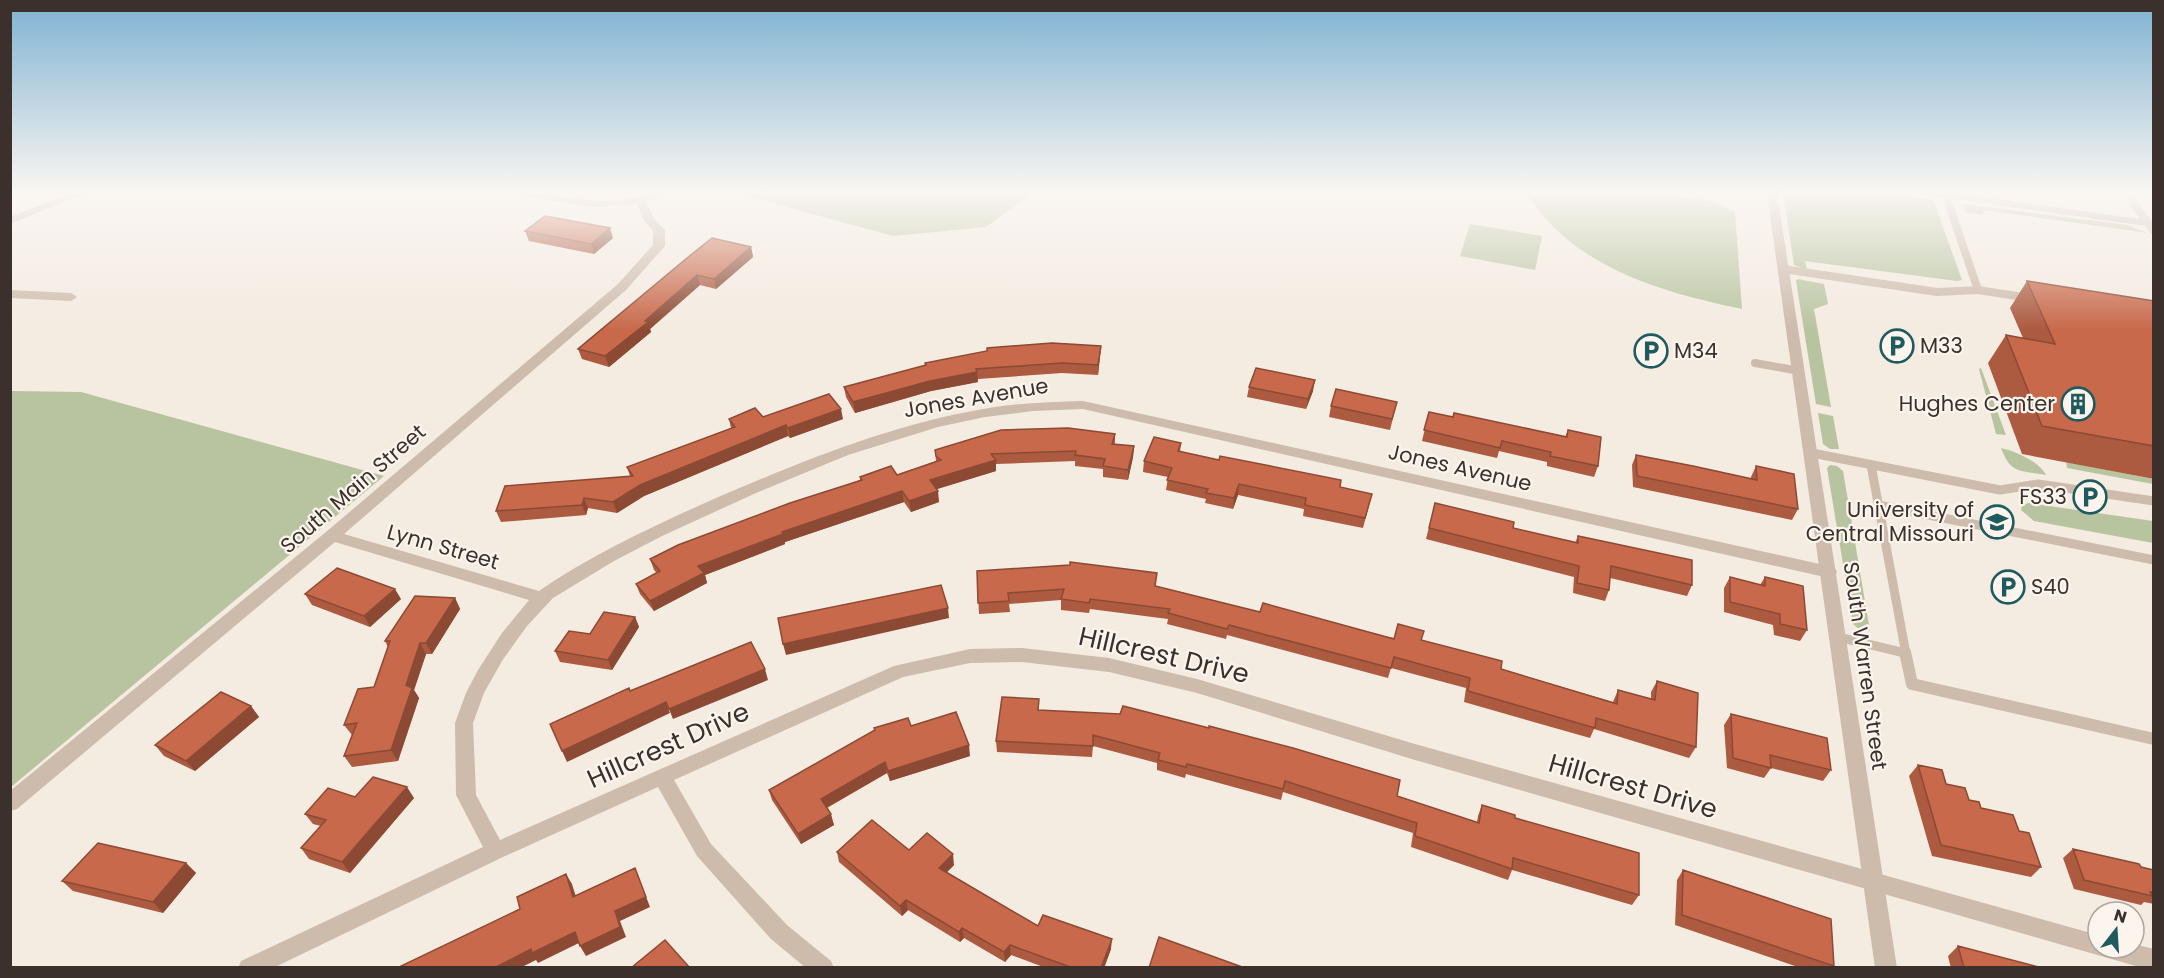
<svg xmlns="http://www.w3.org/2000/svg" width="2164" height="978" font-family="Poppins,sans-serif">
<rect width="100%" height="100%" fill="#f4ebe1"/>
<path fill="#b8c4a0" d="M741,193H1032L986,227L893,236L739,194Z
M1526,193H1659L1715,202L1735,212L1742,309C1660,292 1573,267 1526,193Z
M1783,193H1890L1931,200L1934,202L1962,280L1957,281L1805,261L1807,270L1794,265Z
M1963,204L2127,225L2148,233L1983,210L1984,215L1966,213Z
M1470,224L1542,236L1535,270L1460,256Z
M1798,279L1824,284L1828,304L1814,309L1831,407L1816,404L1796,281Z
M1981,368L2006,435L1996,434L1979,369Z
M11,391L81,392L384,476L11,787Z
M1818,413L1833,416L1839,449H1830L1823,444Z
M2001,448C2015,451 2040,462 2046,475C2021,470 2011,475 2001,448Z
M2066,462L2153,479V484L2067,468Z
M1830,465L1837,466L1843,471L1870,631L1860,630L1853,624L1827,468Z
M2028,503L2153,521V543L2034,521L2021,510L2022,506Z"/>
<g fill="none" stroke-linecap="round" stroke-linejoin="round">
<path stroke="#cdbbac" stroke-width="8" d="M1945,193L1978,290L2030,298
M2133,203L2154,231
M1783,269L1937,292L1978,290
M1755,363L1800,371"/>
<path stroke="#cdbbac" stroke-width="9" d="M1812,453L2000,490L2038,484L2154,501
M1871,465L1906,654
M1878,505L2154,560
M1838,637L1905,653"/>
<path stroke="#cdbbac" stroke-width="12" d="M1903,652L1905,653
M1905,652L1912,684L2154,739"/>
<path fill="#cdbbac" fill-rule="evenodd" d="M72,193H86L10,224V217Z
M519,193C550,193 580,202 611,201C631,200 647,193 666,193L646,202L655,220L665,230V246L626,290L344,534L539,591C594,553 656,525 716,498C803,461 890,425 983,409C1016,403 1050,402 1083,401L1829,566L1835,568L1837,572L1835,576L1829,578L1083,409L1033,411L985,417L938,427L848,455L756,493L662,536L614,561L553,598L527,626L502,661L484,693L473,723L476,795L500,840L894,666L970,649L1022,648L1109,658L1197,679L1415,744L2098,935V948H2134V944L2154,949V968H2143L1415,760L1197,693L1109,672L1022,662L970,663L903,677L674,780L711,844L787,925L831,961L834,968H806L771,939L697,856L658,787L503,857L273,968H238L241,961L483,847L456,795L455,723L466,693L478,670L502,633L529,600L335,542L17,809L10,811V791L326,532L618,284L653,245V231L644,221L637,204L593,207L524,196Z
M1927,193H1953L2154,221V227L1932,196Z
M10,290L71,293L77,297L71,301L10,298Z"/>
<path fill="#cdbbac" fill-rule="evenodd" d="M1767,193H1777L1897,968H1875Z"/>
</g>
<path fill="#ac5a40" d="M525,231L613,238L594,254L529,241Z
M751,247L753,257L716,289L700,285L650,329L651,332L609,367L582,359L578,349L687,258Z
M2027,281L2154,301V479L2022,454L1988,363L2006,335L2023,338L2010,308Z
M1101,346L1100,356L1098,375L1062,373L978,379V382L931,391L855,413L846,397L844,387Z
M1249,387L1313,391L1306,409L1247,397Z
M1397,402L1390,430L1329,417L1331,406Z
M1429,412L1453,417L1565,437L1568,430L1598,466L1594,477L1547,466V462L1499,451L1497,458L1422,441Z
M763,417L843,419L790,438L788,436L644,496L617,513L588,508L586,515L501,522L496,511L630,476L627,467L731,428L729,419Z
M1115,434V444L1134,446L1133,457L1128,480L1103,477V469L1075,466V461L996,464V471L936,489L939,502L911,512L904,502L785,542V544L705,575L707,583L654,611L640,594L636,584L657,573L654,570L650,559L860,480V477L897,475L936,461L935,450Z
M1181,443L1180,452L1372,494L1363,528L1303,516L1304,509L1238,495L1233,509L1205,503L1206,499L1166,490L1168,477L1143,472L1144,461Z
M1636,455L1751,479V477L1756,466L1798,509L1792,520L1633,487L1632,465Z
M1435,503L1513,528L1575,543L1578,536L1692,585L1687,596L1610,578L1609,590L1605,601L1573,593L1574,577L1426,539Z
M977,571L1157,586L1260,612L1394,638L1421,640L1501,669L1613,702L1618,690L1651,699V692L1657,681L1696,747L1689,758L1594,729L1590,738L1464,702L1466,688L1391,668L1388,678L1227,635L1226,639L1167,624L1168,619L1090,609L1089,613L1061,610V600L1009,604L1010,612L979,614Z
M1730,577L1760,585L1765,577L1807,630L1800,641L1774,635L1773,625L1724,612V588Z
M305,594L401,599L370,627L312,605Z
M455,598L460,609L432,654H426L414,690L419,698L398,761L352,767L344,756L352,735L344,725L374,687L388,647L385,641Z
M635,617L639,627L612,670L560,662L555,651L590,634Z
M251,706L259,717L195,771L164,756L155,745Z
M1039,710L1397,796L1477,822L1478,816L1482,805L1515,818L1639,895L1632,905L1512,870L1508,880L1411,847L1413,833L1283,792L1281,800L1186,774L1185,778L1157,770V763L1093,746L1092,757L997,752L996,741Z
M1731,714L1831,770L1823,781L1771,768L1764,778L1727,768L1724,725Z
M911,726L970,756L890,781L887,773L827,808L834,825L801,844L772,800L769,790Z
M1918,765L1981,808L2019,831L2041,867L2031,877L1932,856L1909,776Z
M355,797L414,798L350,873L309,859L301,848L321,826L313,824L305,814Z
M2073,849L2154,870V904L2144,902L2141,905L2074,889L2063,858Z
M909,850L954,865L947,872L1038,926L1111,949L1104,968H1046L1011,955L1005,962L964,938L960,942L908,910L902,916L839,862L837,852Z
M186,863L196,873L163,913L73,891L62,881Z
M1683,870L1834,966L1832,968H1801L1675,925L1677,880Z
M1958,946L2039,968H1951L1948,956Z"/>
<path fill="#8c4a34" d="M610,228L613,238L594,254L591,244Z
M751,247L753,257L716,289L714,279Z
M697,275L700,285L650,329L651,332L609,367L605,356Z
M1101,346L1100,356L1098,375V365Z
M977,372L978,382L931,391L855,413L853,402L930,381Z
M1315,380L1313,391L1306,409L1308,399Z
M841,409L843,419L790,438L788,428Z
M786,425L788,436L644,496L617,513L613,502L640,485Z
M1134,446L1133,457L1128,480V470Z
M996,460V471L931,491L930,480Z
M1239,484L1238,495L1233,509L1234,498Z
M902,491L904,502L785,542V544L705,575L707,583L654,611L650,601L698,566L782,532Z
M938,491L939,502L911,512L909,501Z
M584,498L588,508L586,515L582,505Z
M395,589L401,599L370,627L364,616Z
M455,598L460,609L432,654L426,643Z
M948,608L949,618L786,655L783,644Z
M635,617L639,627L612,670L608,660Z
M420,643L426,654L414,690L419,698L398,761L391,750L406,685Z
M765,669L768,680L673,719L669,709Z
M666,702L670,713L567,762L562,751Z
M251,706L259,717L195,771L186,761Z
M969,745L970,756L890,781L888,771Z
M885,762L887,773L824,809L821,799Z
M407,787L414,798L350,873L342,862Z
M831,814L834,825L801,844L798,834Z
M953,854L954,865L941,878L939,868Z
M186,863L196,873L163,913L153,902Z
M635,868L650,907L620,921L626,937L586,956L580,946L615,911Z
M566,874L572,884L579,907L573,897Z
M906,900L908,910L902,916L900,906Z
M962,928L964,938L960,942L959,932Z
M575,932L581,942L538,963L536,960L520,968H494L531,949Z
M1112,939L1111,949L1104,968H1101Z
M1010,945L1011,955L1005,962L1004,952Z"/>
<path fill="#c8694b" stroke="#8c4a34" stroke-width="1.5" d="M545,216L610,228L591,244L525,231Z
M712,238L751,247L714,279L697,275L645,321L648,322L605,356L578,349L687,258Z
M2027,281L2154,301V446L2042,426L2006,335L2055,344Z
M1052,343L1101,346L1098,365L1062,363L976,369L977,372L930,381L853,402L844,387L926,365L925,363L987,351V348Z
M1256,368L1315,380L1308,399L1249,387Z
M1336,389L1397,402L1392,419L1331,406Z
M829,394L841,409L788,428L786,425L640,485L613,502L584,498L582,505L496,511L505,486L633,476L627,467L735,427L729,419L755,408L763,417Z
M1429,412L1453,417L1454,413L1567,437L1568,430L1601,437L1598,466L1550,456L1551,452L1502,441L1500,448L1424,430Z
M1068,428L1115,434L1112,444L1134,446L1128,470L1103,466L1105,459L1075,455L1076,451L991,454L996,460L930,480L938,491L909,501L902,491L782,532L783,534L698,566L704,573L650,601L636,584L660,571L650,559L678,545L790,503L862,480L860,477L891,466L897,475L941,460L936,456L935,450L1001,430Z
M1154,437L1181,443L1178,451L1219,460L1220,456L1341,480L1340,487L1372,494L1365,518L1305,505L1306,498L1239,484L1234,498L1206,493L1208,489L1167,480L1172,468L1144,461Z
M1636,455L1693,466L1757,480L1756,466L1794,474L1798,509L1637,476Z
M1435,503L1514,522L1513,528L1578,543V536L1692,560V585L1611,566L1609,590L1577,583L1579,566L1429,528Z
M1070,562L1157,573L1155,586L1260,612L1263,603L1394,639L1398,624L1424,631L1421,640L1502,661L1501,669L1617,704L1618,690L1655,700L1657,681L1698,693L1696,747L1596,718L1595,728L1468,691L1470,678L1394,657L1391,668L1229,625L1227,629L1168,613L1170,609L1090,599L1089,603L1061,599L1064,589L1008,593L1009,601L978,603L977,571L1070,565Z
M337,568L395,589L364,616L305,594Z
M1730,577L1765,586V577L1803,586L1807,630L1780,624V614L1730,602Z
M941,585L948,608L783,644L778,618Z
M415,596L455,598L426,643H420L406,685L412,688L391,750L344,756L357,723L344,725L358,689L374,687L390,641H385Z
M604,612L635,617L608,660L555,651L569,631L590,634Z
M751,642L765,669L669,709L666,702L562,751L550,724L629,688L630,691Z
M221,692L251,706L186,761L155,745Z
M1002,697L1039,699L1038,710L1120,714L1123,706L1209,728V726L1293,748L1400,780L1397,796L1479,823L1482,805L1515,815V818L1639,853V895L1513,858L1512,869L1415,836L1417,823L1285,781L1283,789L1187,764L1186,767L1158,760L1160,753L1093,735V746L996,741Z
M956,712L969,745L888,771L885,762L821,799L831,814L798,834L769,790L875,730L874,728L908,718L911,726Z
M1731,714L1827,738L1831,770L1770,755L1771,768L1733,758Z
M1918,765L1942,770L1946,784L1965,788L1969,800L1979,802L1981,808L2013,815L2019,831L2029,833L2041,867L1941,845Z
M373,777L407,787L342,862L301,848L326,820L305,814L328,788L355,797Z
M872,820L909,850L927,833L953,854L939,868L1038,926L1043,915L1112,939L1101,968H1073L1010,945L1004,952L962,928L959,932L906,900L900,906L837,852Z
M98,843L186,863L153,902L62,881Z
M2073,849L2139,864L2141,867L2154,870V892H2150L2152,896L2084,880Z
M635,868L646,897L615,911L620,927L580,946L575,932L532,953L531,949L494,968H402L401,966L520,909L517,897L566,874L573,897Z
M1683,870L1831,919L1834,966L1682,915Z
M1159,937L1245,968H1149Z
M665,940L690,968H631Z
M1958,946L2039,967V968H1964Z"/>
<linearGradient id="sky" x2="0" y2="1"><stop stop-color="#7eb2d2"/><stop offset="0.58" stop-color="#faf6f2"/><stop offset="1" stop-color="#faf6f2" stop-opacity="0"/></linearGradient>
<rect width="2164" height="330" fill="url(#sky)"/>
<defs>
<g id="parking-ring" transform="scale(1.725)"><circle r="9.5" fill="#fbf5ee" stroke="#1f5a5e" stroke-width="1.5"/><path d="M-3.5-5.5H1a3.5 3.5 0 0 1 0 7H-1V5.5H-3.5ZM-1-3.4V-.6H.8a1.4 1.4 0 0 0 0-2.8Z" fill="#1f5a5e"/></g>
<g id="building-ring" transform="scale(1.725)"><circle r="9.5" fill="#fbf5ee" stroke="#1f5a5e" stroke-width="1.5"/><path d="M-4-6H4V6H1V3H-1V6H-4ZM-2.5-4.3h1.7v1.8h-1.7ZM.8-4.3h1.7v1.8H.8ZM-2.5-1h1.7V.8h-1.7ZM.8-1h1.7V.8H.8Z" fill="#1f5a5e"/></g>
<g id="university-ring" transform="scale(1.725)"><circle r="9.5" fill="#fbf5ee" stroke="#1f5a5e" stroke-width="1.5"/><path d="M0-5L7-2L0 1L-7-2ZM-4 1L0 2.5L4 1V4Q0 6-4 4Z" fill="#1f5a5e"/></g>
</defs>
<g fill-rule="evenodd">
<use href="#parking-ring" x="1897" y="346"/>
<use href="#parking-ring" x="1651" y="351"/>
<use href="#building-ring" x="2078" y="404"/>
<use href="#parking-ring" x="2090" y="497"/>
<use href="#university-ring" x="1997" y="522"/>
<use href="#parking-ring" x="2008" y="587"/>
</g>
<g text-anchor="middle" stroke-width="4.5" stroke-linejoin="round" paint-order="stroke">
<g font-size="21" fill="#3b302b" stroke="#fbf5ee" text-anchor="start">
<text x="1920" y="353">M33</text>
<text x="1674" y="358">M34</text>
<text x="2055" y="411" text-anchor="end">Hughes Center</text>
<text x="2067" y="504" text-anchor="end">FS33</text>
<text x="1974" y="517" text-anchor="end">University of<tspan x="1974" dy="24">Central Missouri</tspan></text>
<text x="2031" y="594">S40</text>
</g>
<g font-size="21" fill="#3b302b" stroke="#fbf5ee">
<text transform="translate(976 398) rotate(-10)" y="7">Jones Avenue</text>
<text transform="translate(1460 468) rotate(13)" y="7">Jones Avenue</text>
<text transform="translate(353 489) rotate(-41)" y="7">South Main Street</text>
<text transform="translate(443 547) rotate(16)" y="7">Lynn Street</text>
<text transform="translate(1865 666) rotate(82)" y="7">South Warren Street</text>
</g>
<g font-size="26" fill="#3b302b" stroke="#fbf5ee">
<text transform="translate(1164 655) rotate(13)" y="9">Hillcrest Drive</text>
<text transform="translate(668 745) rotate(-24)" y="9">Hillcrest Drive</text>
<text transform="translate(1633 786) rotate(16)" y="9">Hillcrest Drive</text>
</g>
</g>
<rect width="2164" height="978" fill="none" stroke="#3b302b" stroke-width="24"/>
<g transform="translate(2116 930) rotate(17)"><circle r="28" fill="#fbf5ee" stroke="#aea6a0" stroke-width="1.5"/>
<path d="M0-4.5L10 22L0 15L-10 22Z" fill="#1f5a5e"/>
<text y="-9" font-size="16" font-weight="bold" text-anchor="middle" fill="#3b302b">N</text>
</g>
</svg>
